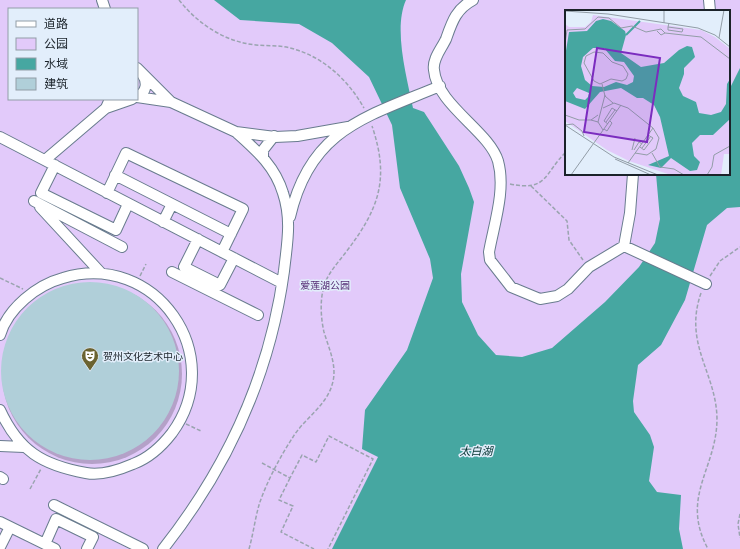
<svg xmlns="http://www.w3.org/2000/svg" width="740" height="549" font-family="'IBM Plex Sans','Noto Sans SC',sans-serif">
<rect width="100%" height="100%" fill="#e2eefb"/>
<path fill="#e2cafa" fill-rule="evenodd" d="M0,0H740V549H0ZM9,9H137V99H9ZM566,11H729V174H566Z"/>
<path fill="#46a7a1" d="M214,0H406C393,29 407,78 413,108L424,112L459,166L469,188L474,202L461,274L462,302L478,335L496,355L522,357L552,348L605,302L639,267L655,243L660,219L656,174H729V90L740,68V207L727,208L707,225L685,300L661,345L638,365L633,401L634,412L650,435L654,447L649,481L657,492L681,495L679,529L683,549H332L378,457L362,449L365,410L407,350L433,278L430,259L400,188L392,125L369,77L332,43L299,24L240,20Z"/>
<path fill="#0003" d="M2 374a90 90 0 1 1 180 0a90 90 0 1 1-180 0Z"/>
<path fill="#b0cfd9" d="M1 371a89 89 0 1 1 178 0a89 89 0 1 1-178 0Z"/>
<g fill="none" stroke-linecap="round" stroke-linejoin="round">
<g stroke="#697c8e" stroke-width="12">
<path id="minor" d="M102,0L105,9
M473,0C456,9 452,22 446,39C442,48 432,59 434,70C437,105 489,131 498,161C506,190 494,224 489,252L490,260L511,287L540,299L557,296L568,289L589,267L624,246L630,213L633,174
M709,0L710,11
M137,68L171,102
M137,97L171,102L236,132L275,137L297,136L348,127
M137,97C147,92 148,82 142,74
M106,108L132,99
M0,137L282,283
M263,157V150L274,136
M45,160L106,108L110,99
M55,165L41,193L116,230L128,204
M115,175L231,234
M107,193L126,153L243,209L222,252
M34,201L122,247
M40,207L101,273
M290,217C310,129 366,117 440,86
M163,222L172,204
M198,239L184,267L220,285L234,258
M624,246L706,284
M172,272L258,315
M0,335C8,308 37,285 63,278C155,250 229,355 172,433C162,446 149,458 133,464C119,470 101,476 86,473C42,465 19,451 0,410
M0,446L24,447
M0,477L3,479
M54,505L143,549
M0,522L55,549
M45,544L56,519L93,537L87,549
M0,547L10,527
M163,549C227,468 270,374 284,271C287,244 292,220 283,193C275,166 256,150 236,132"/>
</g>
<path stroke="#9aa4af" stroke-width="1.5" stroke-dasharray="4 2" stroke-linecap="butt" d="M179,0C198,24 225,42 256,45C267,46 279,45 290,48C323,56 348,80 364,108
M510,184C548,192 544,173 566,152
M531,186L567,221L569,240L583,260
M140,276L146,264
M710,276L720,261L740,247
M0,278L23,289
M701,293C683,345 717,373 717,420C716,470 680,497 708,549
M186,424L201,431
M262,463L290,478L302,455L316,462L329,436L373,459L328,549
M290,478L279,500L293,506L281,532L314,549
M30,489L41,469
M740,514L738,524L740,538
M249,549C253,535 255,519 259,505C266,483 280,457 293,437C304,419 326,406 332,385C338,367 329,349 324,332C321,319 320,303 323,290C326,275 337,264 346,252C379,209 390,179 372,126"/>
<use href="#minor" stroke="#fff" stroke-width="10"/>
</g>
<defs>
<g id="theatre-pin" transform="scale(0.9)"><path d="M0 17L-7.5 6A9.5 9.5 0 1 1 7.5 6Z" fill="#6b6330" stroke="#e2eefb"/><path d="M-5-5.5Q0-4 5-5.5V0Q5 5 0 6Q-5 5-5 0ZM-3.3-2.5H-1v1.5H-3.3ZM1-2.5H3.3v1.5H1ZM-2.8 1Q0 5.5 2.8 1Z" fill="#fff"/></g>
</defs>
<g fill-rule="evenodd">
<use href="#theatre-pin" x="90" y="356"/>
</g>
<g text-anchor="middle" stroke-width="3" stroke-linejoin="round" paint-order="stroke">
<g font-size="10" fill="#562e75" stroke="#e2eefb">
<text x="325" y="289">爱莲湖公园</text>
</g>
<g font-size="10" fill="#1b232a" stroke="#e2eefb" text-anchor="start">
<text x="103" y="360">贺州文化艺术中心</text>
</g>
<g font-size="11" font-style="italic" fill="#00312e" stroke="#e2eefb">
<text x="476" y="455">太白湖</text>
</g>
</g>
<g transform="translate(565 10)">
<rect width="165" height="165" fill="#e2eefb"/>
<path d="M28,5L136,20L150,27L165,39V144H159L156,165H106L64,151L42,140L0,111V14L4,17H20L26,12Z" fill="#e2cafa"/>
<path d="M38,9L46,11L60,21L61,25L56,43L76,57L99,53L114,40L122,36L127,37L130,47L119,58V64L114,78L118,86L131,92L134,103L146,105L156,102L161,94L162,74L165,69V109L148,125H135L127,133L129,146L135,152L132,160L125,161L106,148L96,158L83,155L104,146L95,107L89,95L78,88H72L56,78L35,82L20,99L0,91V47L4,22L22,21L31,11ZM28,38H39L50,51L59,52L69,66L68,72L62,75L51,72L39,77L27,76L20,70L16,56L18,47ZM12,78L24,83L23,87L20,90L11,88L8,83Z" fill="#46a7a1" fill-rule="evenodd"/>
<path fill="none" stroke="#46a7a1" stroke-width="2" d="M61,25L75,11"/>
<path fill="none" stroke="#929da7" stroke-width="1" d="M0,1L43,4L133,18L150,25L165,37M99,13V0M103,17L118,19L117,22L103,20V17L104,13M100,23L136,27L165,49M154,28L159,0M0,34L2,20L20,19L33,7L44,8L56,18L67,16L81,22L96,19L100,23L96,25L92,21M29,42L38,43L47,52L58,56L63,64L61,69L57,71L46,69L35,74L29,71L19,53L21,46ZM37,74L40,86L48,93M38,98L49,93L63,98L88,118L63,153M0,105L14,110H26M33,105L26,110L33,112L38,120M33,112L40,85M41,112L50,100M43,114L39,111L47,98L52,101M0,115L8,114L17,121L19,126M0,115L49,147L93,165M39,119L42,121L47,113L45,111M75,137L79,140L88,128L83,125M77,138L86,126M67,140L70,128M69,140L74,132L77,134M70,143L82,145L91,139L94,128L88,118M87,143L95,157L109,159L119,165M50,149L86,165M6,165L56,95M142,165L147,157L149,145L165,136"/>
<path fill="#7b2cbf" fill-opacity="0.15" stroke="#7b2cbf" stroke-width="2" d="M32,38L95,48L82,132L19,122Z"/>
<rect width="165" height="165" fill="none" stroke="#1b232a" stroke-width="2"/>
</g>
<rect x="8" y="8" width="130" height="92" fill="#e2eefb" stroke="#929da7"/>
<rect x="16" y="21" width="20" height="6" fill="#ffffff" stroke="#929da7"/>
<text x="44" y="28" font-size="12" fill="#1b232a">道路</text>
<rect x="16" y="38" width="20" height="12" fill="#e2cafa" stroke="#929da7"/>
<text x="44" y="48" font-size="12" fill="#1b232a">公园</text>
<rect x="16" y="58" width="20" height="12" fill="#46a7a1" stroke="#929da7"/>
<text x="44" y="68" font-size="12" fill="#1b232a">水域</text>
<rect x="16" y="78" width="20" height="12" fill="#b0cfd9" stroke="#929da7"/>
<text x="44" y="88" font-size="12" fill="#1b232a">建筑</text>
</svg>
